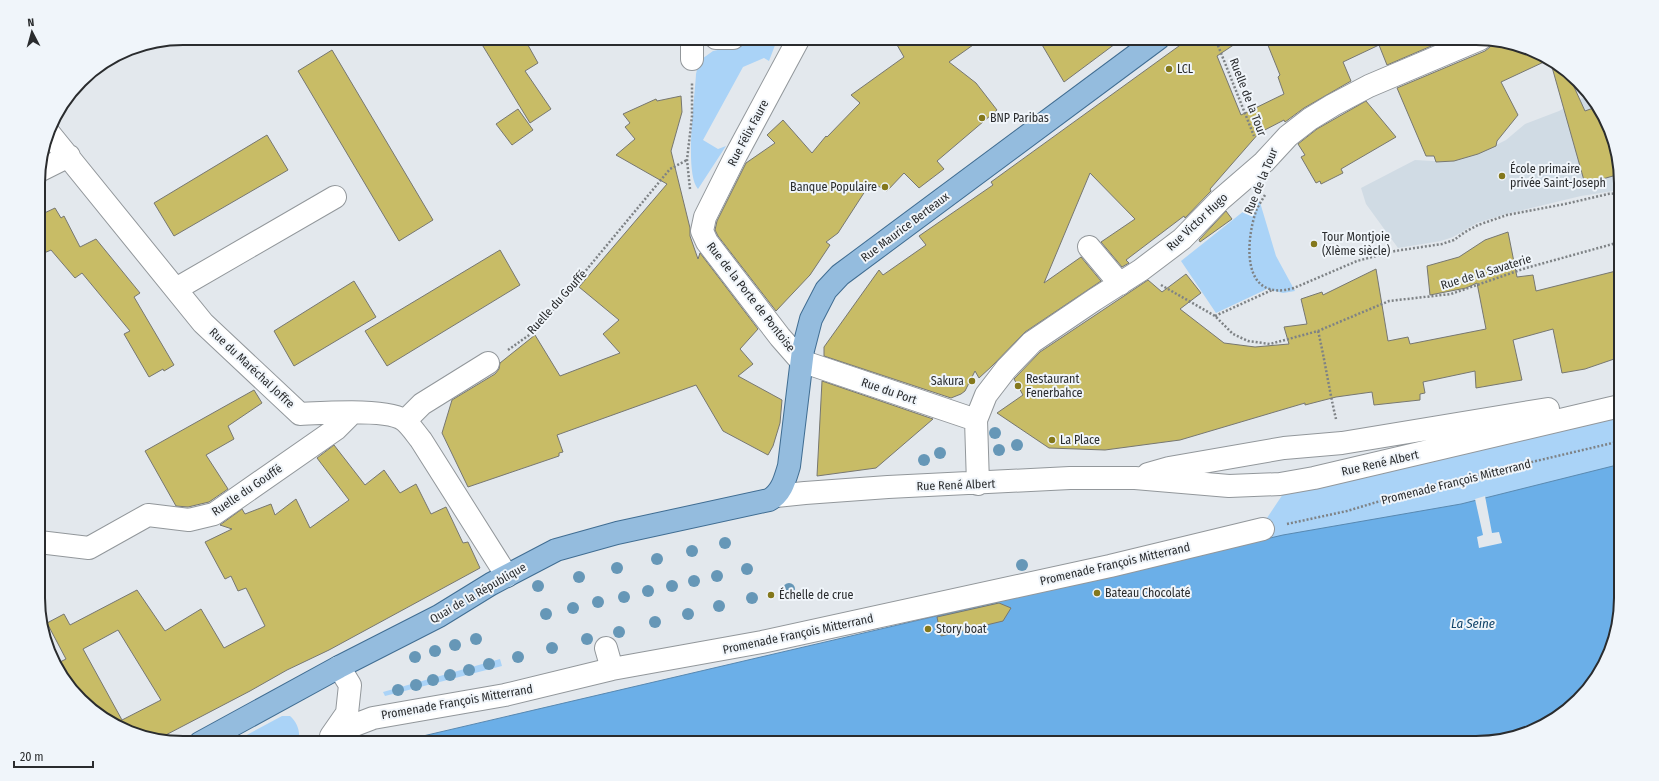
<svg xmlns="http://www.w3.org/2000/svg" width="1659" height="781" font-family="'Fira Sans Condensed',sans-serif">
<rect width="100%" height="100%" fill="#e3e8ed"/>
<path fill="#d0dbe4" d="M1590,94L1620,164V190L1581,196L1506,214L1477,223L1453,237L1441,241L1398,248L1366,204L1361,188L1415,160L1449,162L1478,154L1506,140L1525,124L1559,111Z"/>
<path fill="#aad3f7" d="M773,38L777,40L769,61L764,58L743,67L703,140L718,149L726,146L698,189C684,174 695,97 696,74L699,61L713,51Z
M1259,199L1276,256L1295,291L1283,293L1267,289L1216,313L1181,261Z
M1620,414L1621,464L1461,504L1263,540V524L1283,494Z
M500,659L502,666L385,696L383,692Z
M282,716H290C298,723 301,733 298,743H232Z"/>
<path fill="#6bafe8" stroke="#5888b0" d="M1621,464V598L1610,654L1591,686L1557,718L1523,735L1485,743H393L1283,535L1461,504Z"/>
<path fill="#e3e8ed" d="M1485,496L1492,533L1499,532L1502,543L1479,548L1477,537L1483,535L1475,499Z"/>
<path fill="#c8bc66" stroke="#777771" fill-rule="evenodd" d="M478,38H524L538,63L525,71L551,109L530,123Z
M893,38H983L949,62L976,83L997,110L937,161L944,169L919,188L904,173L887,191L871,182L838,233L826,242L830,245L810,275L776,311L718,236L715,230L717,221L746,163L775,143L767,135L783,120L812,153L826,136L827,137L860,103L851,95L904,57Z
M1038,38H1123L1064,82Z
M1190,38H1244L1217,56L1241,115L1284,94L1278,77L1280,75L1265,38H1450L1387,65L1379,45L1343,62L1351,81L1304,108L1285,122L1284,120L1259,133L1210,189L1211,191L1185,218L1184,216L1126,260L1129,263L1122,267L1101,242L1135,219L1090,173L1044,283L1081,257L1101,281L1025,332L992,366L979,378L975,371L965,391L961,394L951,398L824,356V347L879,270L883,275L926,245L919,236L993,185L991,182Z
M1492,41L1532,49L1546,61L1501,82L1518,115L1497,141L1496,146L1478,154L1454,161L1436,162L1434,156H1426L1397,88L1485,51L1490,47Z
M332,50L433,220L399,241L298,71Z
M1552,67H1554L1570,78L1585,111L1596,107L1620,164V174L1585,184Z
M681,96L682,112L671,151L690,228V236L698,259L700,253L758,329L740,349L753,364L738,376L782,400L780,423L773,446L768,455L723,431L696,385L557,435L563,452L559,453V456L468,487L442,433L452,400L495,374L499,369L500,363L535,335L560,376L620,353L603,334L619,320L579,287L667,184L616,155L635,139L625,127L630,123L623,114L656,99L657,101Z
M1366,101L1396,137L1341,169L1343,173L1321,184L1320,181L1316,183L1301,157L1305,155L1298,144L1317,129Z
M518,109L533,130L512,145L496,124Z
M267,135L288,170L174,236L154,203Z
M55,208L61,218L64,216L80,247L96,239L140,293L134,297L174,365L164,371L163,369L149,377L124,334L130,331L82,273L75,278L51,250L44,253L38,241V216Z
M1226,211L1232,219L1200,242L1199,240Z
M1508,232L1517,277L1533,275L1536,291L1620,270V357L1585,369L1562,373L1553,329L1513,340L1522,380L1476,388L1475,371L1423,382L1425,393L1420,394V400L1374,405L1372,392L1336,397L1305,405V403L1180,440L1105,450L1049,448L997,413L1023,395L1014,379L1040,352L1148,280L1162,292L1186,274L1201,293L1180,309L1224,343L1255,347L1289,344L1284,327L1307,324L1301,299L1322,292L1323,295L1376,269L1388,341L1408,337L1410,344L1486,329L1477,283L1466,288L1430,295L1427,266L1459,257L1485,240Z
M500,250L520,285L387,366L365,331Z
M354,281L376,317L294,366L274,331Z
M822,381L933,419L876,468L817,476Z
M254,390L262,403L228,426L234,439L206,455L228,489L209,502L188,507L176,506L145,451Z
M334,445L365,485L384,470L400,493L416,484L431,514L446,507L463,543L468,542L480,568L329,650L287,670L250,691L160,738L127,732L68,686L58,663L66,659L47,623L64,614L70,625L137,590L165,631L201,609L224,648L265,626L246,588L238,591L231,576L225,579L205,542L232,529L220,525L242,509L245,514L271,504L275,515L296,499L310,528L349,500L317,458ZM118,630L161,700L122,720L83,649Z
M999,603L1011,608L1003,621L941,636L937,617Z"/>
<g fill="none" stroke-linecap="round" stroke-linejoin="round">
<g stroke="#92979b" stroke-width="24">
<path id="minor" d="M692,38V59
M716,38H733
M799,38L735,157L705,217L702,231L707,242L780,337L801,361L976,420
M49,133L203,323L300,414C323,413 390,408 405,421C411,426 416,434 421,440L507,576
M39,171L69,156
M1089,247L1120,284
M176,289L335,197
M405,421L422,404L488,363
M1148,474L1169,468L1284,448L1342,443L1548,409
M978,484L976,420L986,395L1006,369L1032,342L1094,300L1141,270L1182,239L1220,200L1264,162L1288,136L1310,119L1333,105L1369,86L1480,39
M776,496L805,493L888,487L1070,478H1135L1229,486L1280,484L1314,478L1620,406
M39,542L89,548L148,515L189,520L214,514L336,429L352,413
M606,648L612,669
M334,733L373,718L505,695L612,669L762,642L1110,566L1263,529
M331,736L347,713L350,685L339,667"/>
</g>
<g stroke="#406d92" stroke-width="24">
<path id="major" d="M200,743L339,667L439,616L491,584L556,550L617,533L769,500C782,493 785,479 789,466L803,350L811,319L826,290L840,275L1159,38"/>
</g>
<path stroke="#7e8285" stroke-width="2.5" stroke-dasharray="2 2" stroke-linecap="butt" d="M1215,38L1254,136
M690,189L687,160L692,116V82
M1265,195C1262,200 1258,206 1256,211C1245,244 1242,303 1294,288L1357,261L1395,251L1442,244L1454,240L1465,232L1478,225L1507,215L1565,204L1608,194L1620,193
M1161,285L1215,316L1233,334L1248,341L1270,344L1318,331L1389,301L1451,294L1526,268L1620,242
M1215,316L1272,290
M1318,331C1325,360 1329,390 1336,419
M508,350L532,333L554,309L670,169L687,160
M1475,476L1476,480
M1287,524L1347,511L1434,485L1621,441
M393,743L418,737"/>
<use href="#minor" stroke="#fff" stroke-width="22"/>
<use href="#major" stroke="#94bcde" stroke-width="22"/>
</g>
<g fill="#6697b7">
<circle cx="995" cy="433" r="6"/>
<circle cx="1017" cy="445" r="6"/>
<circle cx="999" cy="450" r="6"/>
<circle cx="940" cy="453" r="6"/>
<circle cx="924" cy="460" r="6"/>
<circle cx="725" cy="543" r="6"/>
<circle cx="692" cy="551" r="6"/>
<circle cx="657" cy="559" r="6"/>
<circle cx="1022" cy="565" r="6"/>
<circle cx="617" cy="568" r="6"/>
<circle cx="747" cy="569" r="6"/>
<circle cx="717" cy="576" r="6"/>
<circle cx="579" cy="577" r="6"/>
<circle cx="694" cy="581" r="6"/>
<circle cx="538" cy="586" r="6"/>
<circle cx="672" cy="586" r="6"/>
<circle cx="789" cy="589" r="6"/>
<circle cx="648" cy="591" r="6"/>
<circle cx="624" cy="597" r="6"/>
<circle cx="752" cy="598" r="6"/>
<circle cx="598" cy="602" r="6"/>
<circle cx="719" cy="606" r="6"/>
<circle cx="573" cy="608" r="6"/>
<circle cx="546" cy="614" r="6"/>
<circle cx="688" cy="614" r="6"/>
<circle cx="655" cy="622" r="6"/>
<circle cx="619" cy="632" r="6"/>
<circle cx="476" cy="639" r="6"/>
<circle cx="587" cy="639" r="6"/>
<circle cx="455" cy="645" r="6"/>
<circle cx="552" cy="648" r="6"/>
<circle cx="435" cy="651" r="6"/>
<circle cx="415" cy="657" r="6"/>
<circle cx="518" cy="657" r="6"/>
<circle cx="489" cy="664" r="6"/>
<circle cx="469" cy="670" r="6"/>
<circle cx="450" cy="675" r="6"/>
<circle cx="433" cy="680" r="6"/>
<circle cx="416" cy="685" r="6"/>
<circle cx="398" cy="690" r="6"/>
</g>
<g fill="#84781c" stroke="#f0f5fa" stroke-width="1.5">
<circle cx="1169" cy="69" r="4"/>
<circle cx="982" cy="118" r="4"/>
<circle cx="1502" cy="176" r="4"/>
<circle cx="885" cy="187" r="4"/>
<circle cx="1314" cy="244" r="4"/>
<circle cx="972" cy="381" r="4"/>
<circle cx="1018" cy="386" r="4"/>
<circle cx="1052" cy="440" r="4"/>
<circle cx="1097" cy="593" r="4"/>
<circle cx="771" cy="595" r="4"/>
<circle cx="928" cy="629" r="4"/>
</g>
<g text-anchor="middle" stroke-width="4" stroke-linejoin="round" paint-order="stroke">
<g font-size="12" fill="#2a2c2e" stroke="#f0f5fa" text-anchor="start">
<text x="1177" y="73">LCL</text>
<text x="990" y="122">BNP Paribas</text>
<text x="1510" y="173">École primaire<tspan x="1510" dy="14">privée Saint-Joseph</tspan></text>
<text x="877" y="191" text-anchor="end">Banque Populaire</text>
<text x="1322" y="241">Tour Montjoie<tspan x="1322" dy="14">(XIème siècle)</tspan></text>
<text x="1026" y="383">Restaurant<tspan x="1026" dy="14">Fenerbahce</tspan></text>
<text x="964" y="385" text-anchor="end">Sakura</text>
<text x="1060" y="444">La Place</text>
<text x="1105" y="597">Bateau Chocolaté</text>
<text x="779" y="599">Échelle de crue</text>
<text x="936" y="633">Story boat</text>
</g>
<g font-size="12" fill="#2a2c2e" stroke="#f0f5fa">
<text transform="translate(1248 97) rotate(69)" y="4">Ruelle de la Tour</text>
<text transform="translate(748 133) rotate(-62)" y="4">Rue Félix Faure</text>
<text transform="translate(1261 181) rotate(-68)" y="4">Rue de la Tour</text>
<text transform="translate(1197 222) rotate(-43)" y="4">Rue Victor Hugo</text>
<text transform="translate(905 227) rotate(-37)" y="4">Rue Maurice Berteaux</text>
<text transform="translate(1486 272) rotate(-17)" y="4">Rue de la Savaterie</text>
<text transform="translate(751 297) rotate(52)" y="4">Rue de la Porte de Pontoise</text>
<text transform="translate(557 302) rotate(-48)" y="4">Ruelle du Gouffé</text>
<text transform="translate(252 368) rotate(43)" y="4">Rue du Maréchal Joffre</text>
<text transform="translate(889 391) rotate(19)" y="4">Rue du Port</text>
<text transform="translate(1380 463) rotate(-13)" y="4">Rue René Albert</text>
<text transform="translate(1456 482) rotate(-14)" y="4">Promenade François Mitterrand</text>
<text transform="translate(956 485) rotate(-2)" y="4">Rue René Albert</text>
<text transform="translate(247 490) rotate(-34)" y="4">Ruelle du Gouffé</text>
<text transform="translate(1115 564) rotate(-13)" y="4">Promenade François Mitterrand</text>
<text transform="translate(478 593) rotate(-30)" y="4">Quai de la République</text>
<text transform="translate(798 634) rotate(-12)" y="4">Promenade François Mitterrand</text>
<text transform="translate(457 702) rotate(-10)" y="4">Promenade François Mitterrand</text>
</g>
<g font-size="13" font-style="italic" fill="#0f4268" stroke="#f0f5fa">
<text x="1473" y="628">La Seine</text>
</g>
</g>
<path d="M0 0H1659V781H0ZM183 45H1476A138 138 0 0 1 1614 183V598A138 138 0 0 1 1476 736H183A138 138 0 0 1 45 598V183A138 138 0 0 1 183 45Z" fill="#f0f5fa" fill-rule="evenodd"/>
<path fill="none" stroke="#2a2c2e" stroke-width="2" d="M183 45H1476A138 138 0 0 1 1614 183V598A138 138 0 0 1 1476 736H183A138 138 0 0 1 45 598V183A138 138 0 0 1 183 45Z"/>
<g transform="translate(32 32) rotate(354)" stroke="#f0f5fa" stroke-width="3" paint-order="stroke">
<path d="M0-3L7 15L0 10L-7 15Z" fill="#2a2c2e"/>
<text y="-6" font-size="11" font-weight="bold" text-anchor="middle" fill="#2a2c2e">N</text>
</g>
<path d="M14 761v6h79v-6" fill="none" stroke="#2a2c2e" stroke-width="2"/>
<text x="20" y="761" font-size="12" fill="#2a2c2e" stroke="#f0f5fa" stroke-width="3" paint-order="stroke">20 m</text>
</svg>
